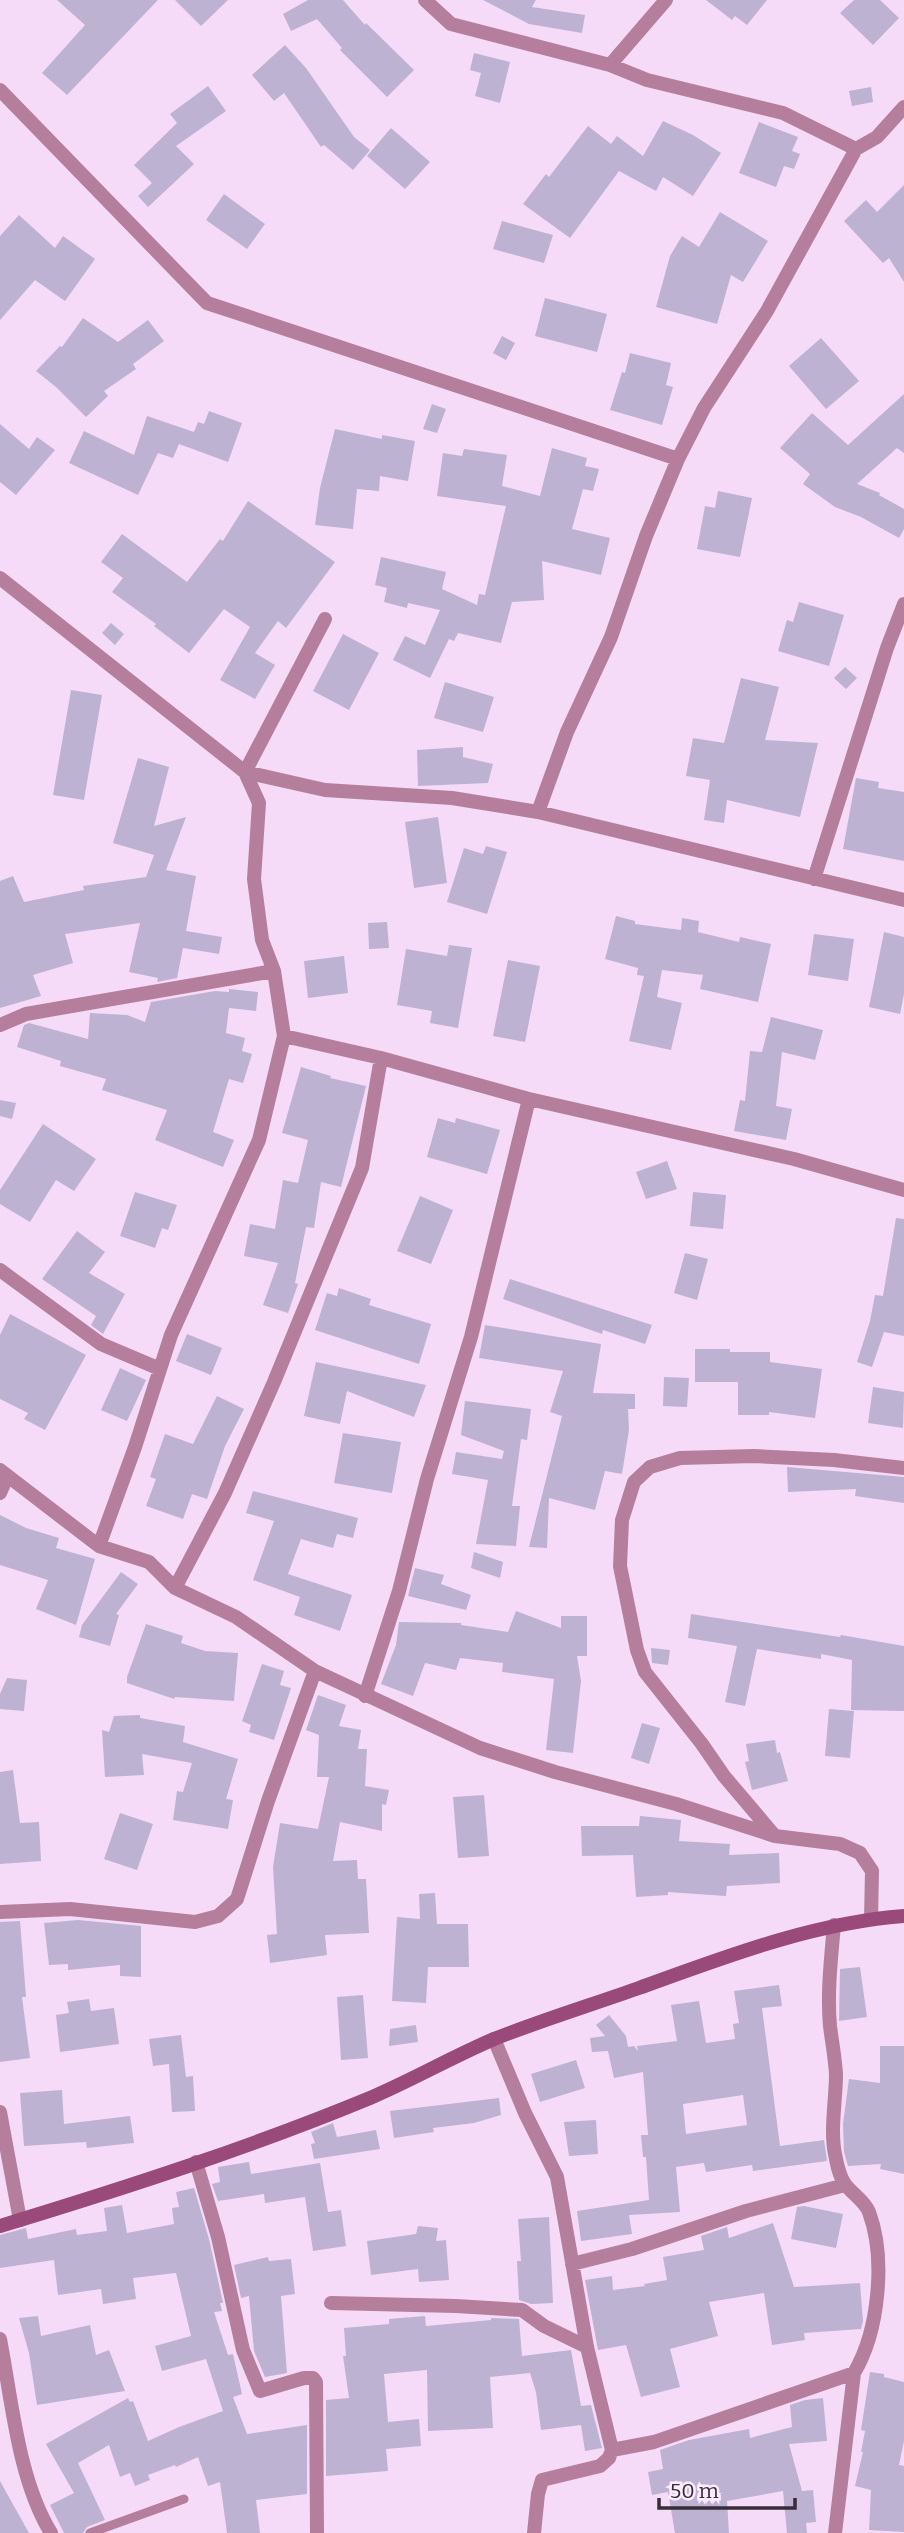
<svg xmlns="http://www.w3.org/2000/svg" width="904" height="2533" font-family="Bitter,serif">
<rect width="100%" height="100%" fill="#f5dbf7"/>
<path fill="#beb2d2" fill-rule="evenodd" d="M57,0H158L67,95L42,73L85,25Z
M175,0H228L201,26Z
M308,0H343L365,25L366,23L414,70L387,97L340,50L342,48L317,19L291,31L283,14Z
M483,0H536L532,7L585,15L582,33L529,24Z
M706,0H767L747,25L735,16L732,20Z
M854,0H880L899,18L873,45L840,13Z
M285,45L306,68L354,137L370,150L353,170L324,145L321,147L284,93L274,101L252,75Z
M474,53L510,62L500,103L475,96L481,73L470,70Z
M208,86L226,111L176,146L194,164L148,207L138,196L152,183L134,165L177,123L170,114Z
M871,87L873,102L852,106L849,91Z
M663,121L693,135L721,153L693,196L663,177L656,191L619,171L570,238L523,204L546,174L549,177L588,126L611,144L617,136L643,156Z
M759,122L798,137L792,151L800,154L794,169L784,166L776,187L739,173Z
M391,128L430,162L405,189L367,156Z
M904,185V282L889,258L883,263L844,221L866,200L877,212Z
M224,194L265,224L247,249L206,220Z
M720,212L768,241L743,282L731,275L717,324L656,307L670,256L682,236L699,247Z
M19,215L55,248L63,236L95,259L65,301L35,280L0,320V236Z
M502,221L553,235L544,263L493,249Z
M545,298L607,314L597,352L535,336Z
M83,318L118,342L148,320L164,341L133,364L136,369L104,391L108,396L86,417L56,387L36,371L60,346L62,347Z
M502,336L515,343L506,360L493,353Z
M821,338L859,381L826,409L789,366Z
M630,353L671,363L666,385L673,387L662,425L610,410L622,372L625,373Z
M904,394V453L897,448L857,484L880,493L879,495L904,509V529L899,538L861,517L835,507L803,484L810,474L780,448L812,413L848,445Z
M432,404L446,409L437,433L423,429Z
M209,411L242,423L228,462L179,444L173,458L158,453L138,495L69,463L84,431L134,455L147,416L194,432L198,422L204,424Z
M0,424L29,449L37,437L55,450L16,495L0,482Z
M335,429L382,439V435L415,441L408,481L380,476L379,491L357,489L353,529L315,525L320,488Z
M552,448L587,458L585,466L599,469L593,491L583,489L572,529L610,538L601,575L542,561L544,600L512,602L501,643L458,633L454,641L449,639L430,678L393,660L405,636L425,645L440,610L408,603L407,608L384,602L387,588L375,585L381,557L446,572L442,589L477,605L479,594L485,595L506,506L437,496L443,453L462,456L464,449L507,455L502,486L540,496Z
M718,491L752,498L740,557L697,549L705,506L715,508Z
M248,501L335,562L286,628L278,621L255,653L275,665L255,699L220,680L250,627L224,609L189,653L154,626L156,624L112,592L123,578L101,562L122,534L187,582L220,539L223,541Z
M799,602L844,615L829,666L778,651L787,620L793,622Z
M111,623L124,634L115,645L102,633Z
M343,634L379,653L349,710L313,691Z
M845,667L857,678L846,689L834,678Z
M741,678L779,687L765,740L818,743L800,817L727,800L724,823L704,820L710,780L686,776L693,738L724,743Z
M445,682L494,697L483,732L434,718Z
M71,690L102,695L84,800L53,795Z
M463,747V757L493,764L488,783L418,786L417,750Z
M138,758L169,767L154,826L186,817L166,870L196,876L186,931L222,937L219,954L183,948L177,978L157,982L158,978L129,972L140,923L65,934L73,963L33,975L41,996L0,1008V881L13,876L24,902L84,890L83,886L146,877L154,855L113,843Z
M856,778L879,782L878,788L904,792V861L843,849Z
M438,817L447,883L414,888L405,822Z
M486,846L507,852L487,914L447,902L464,848L483,854Z
M616,916L635,921V924L681,930L682,918L699,921L698,932L739,942L740,937L771,944L758,1002L700,989L703,975L662,970L657,997L682,1003L671,1050L629,1041L644,976L637,975L638,968L605,959Z
M387,922L389,948L369,949L368,923Z
M884,932L904,937V994L900,1014L869,1007Z
M814,934L854,939L848,981L808,975Z
M449,945L472,948L458,1028L430,1023L432,1011L397,1005L406,949L447,956Z
M344,956L348,993L308,998L304,961Z
M508,960L540,966L525,1042L493,1036Z
M229,989L258,992L256,1011L229,1008L226,1033L245,1038L242,1051L252,1054L243,1083L229,1079L213,1132L234,1140L223,1167L155,1140L167,1110L102,1090L106,1079L60,1066L61,1061L17,1047L24,1025L29,1023L88,1039L90,1013L127,1015L145,1022L151,1002L215,991L229,992Z
M771,1017L823,1030L815,1060L782,1052L776,1106L792,1109L786,1140L734,1131L740,1100L745,1101L750,1051L762,1052Z
M301,1067L331,1076L330,1078L366,1086L341,1187L321,1182L314,1228L306,1227L295,1283L298,1284L288,1313L263,1305L278,1263L244,1256L250,1224L275,1229L283,1180L298,1183L308,1140L282,1133Z
M0,1100L16,1103L12,1119L0,1116Z
M438,1118L455,1123L456,1118L500,1130L487,1174L427,1157Z
M43,1124L96,1159L74,1191L56,1180L30,1222L0,1204V1190Z
M667,1161L677,1189L646,1199L636,1172Z
M135,1192L177,1205L168,1230L162,1228L155,1248L120,1236Z
M693,1192L726,1195L723,1229L690,1226Z
M420,1196L453,1210L431,1264L397,1251Z
M896,1218L904,1219V1336L884,1332L872,1367L857,1362L870,1321L875,1295L883,1296Z
M77,1231L105,1252L89,1273L125,1294L103,1334L91,1325L96,1316L42,1279Z
M685,1253L708,1259L697,1300L674,1293Z
M510,1279L652,1325L645,1344L603,1330L602,1334L503,1299Z
M339,1288L371,1299L369,1305L431,1324L419,1364L315,1330L327,1293L337,1296Z
M10,1314L86,1355L45,1430L24,1419L28,1413L0,1399V1335Z
M485,1325L601,1344L593,1393L635,1394V1409H628L629,1430L622,1474L605,1471L595,1510L549,1498L547,1548L529,1547L562,1416L550,1412L563,1371L479,1358Z
M187,1334L222,1348L211,1375L176,1361Z
M695,1349H730V1352H770V1362L822,1369L815,1418L769,1412V1415H738V1382H695Z
M316,1362L426,1385L414,1417L347,1391L340,1424L304,1416Z
M120,1368L146,1380L127,1421L101,1410Z
M664,1377L689,1378L687,1407L663,1406Z
M873,1387L904,1392L903,1428L868,1423Z
M217,1396L244,1409L225,1446L207,1499L192,1494L183,1519L146,1506L156,1479L150,1477L165,1434L193,1444Z
M465,1401L531,1409L527,1440L521,1439L512,1506H520L516,1546L476,1544L488,1480L452,1474L456,1452L502,1459L504,1451L461,1435Z
M343,1433L401,1442L392,1493L334,1483Z
M787,1467L904,1477V1503L855,1496L856,1489L788,1492Z
M253,1491L358,1518L353,1538L337,1534L333,1548L301,1539L288,1574L352,1595L340,1631L294,1615L300,1597L253,1580L274,1521L246,1513Z
M0,1515L26,1528L59,1538L56,1548L95,1559L76,1625L36,1609L48,1580L0,1565Z
M474,1552L503,1562L500,1578L471,1568Z
M415,1568L444,1575L441,1584L471,1595L466,1610L408,1596Z
M121,1572L138,1584L116,1614L119,1615L110,1646L79,1637L82,1625Z
M516,1611L561,1628V1616H587V1656H577L581,1681L573,1753L546,1750L554,1679L502,1672L503,1663L460,1658L456,1670L425,1663L413,1696L381,1684L396,1645L399,1622L461,1623V1625L508,1632Z
M691,1614L840,1637L841,1635L904,1646V1711L851,1710L852,1660L821,1654V1659L757,1649L745,1706L725,1702L737,1646L688,1638Z
M146,1624L183,1636L181,1643L205,1651L238,1653L234,1701L175,1697L174,1699L127,1683V1677Z
M651,1648L670,1650L668,1665L652,1663Z
M262,1664L284,1671L280,1685L291,1688L274,1740L249,1732L251,1725L242,1721Z
M7,1678L27,1680L24,1711L0,1709V1694Z
M318,1695L346,1705L339,1726L361,1730L358,1749H367L365,1786L389,1790L386,1805L382,1804V1831L340,1822L333,1861L357,1860L358,1879H366L369,1933L325,1935L327,1955L270,1963L267,1935L277,1934L273,1867L280,1823L318,1829L329,1777H317L319,1735L306,1730Z
M829,1709L854,1711L850,1758L825,1756Z
M140,1715V1718L185,1726L183,1742L238,1759L226,1799L233,1800L228,1829L173,1820L177,1791L183,1792L192,1763L142,1754L144,1775L105,1777L102,1730L109,1732L114,1716Z
M642,1723L660,1728L649,1764L631,1758Z
M775,1740L777,1753L780,1752L788,1781L752,1790L745,1762L749,1761L746,1744Z
M13,1770L20,1823L39,1822L41,1861L0,1864V1772Z
M484,1795L489,1856L458,1858L453,1797Z
M120,1813L153,1824L137,1870L104,1859Z
M640,1816L681,1820L679,1841L730,1844L729,1855L779,1853L780,1883L727,1886L726,1896L668,1892V1895L636,1897L633,1855L582,1856L581,1826H639Z
M435,1893L437,1924H468L469,1967H428L426,2003L392,2001L397,1917L420,1919L419,1894Z
M78,1920L141,1926V1977L120,1976V1965L68,1970V1964L49,1965L44,1923Z
M20,1921L26,1997H22L30,2058L0,2062V1922Z
M860,1967L867,2017L839,2021L840,1969Z
M779,1985L782,2006L762,2008L780,2146L824,2140L827,2161L753,2171L752,2165L706,2172L704,2163L676,2167L680,2212L629,2215L632,2234L581,2241L577,2211L649,2200L646,2157H643L641,2135H648L643,2072L614,2078L608,2051L592,2052L590,2038L605,2036L596,2025L609,2015L626,2036L628,2047L634,2046L638,2051L637,2046L677,2041L671,2005L699,2001L706,2043L735,2039L733,2024L739,2023L734,1991ZM743,2095L747,2125L686,2134L683,2104Z
M363,1995L368,2058L341,2060L337,1997Z
M89,1999L91,2011L114,2008L119,2044L60,2052L56,2015L69,2013L67,2002Z
M416,2025L418,2042L389,2046L390,2029Z
M181,2035L186,2077L193,2076L195,2111L172,2112L169,2064L153,2066L149,2039Z
M880,2046H904V2174L880,2169L881,2164L848,2166L844,2152L843,2124L849,2079L880,2083Z
M576,2060L585,2088L540,2102L531,2074Z
M62,2090L64,2124L130,2116L134,2143L87,2148L86,2142L24,2146L20,2093Z
M499,2098L501,2115L474,2123L433,2128L434,2132L394,2138L390,2111Z
M596,2120L598,2154L569,2156L564,2122Z
M333,2123L337,2137L376,2130L380,2149L314,2159L311,2144L315,2143L311,2132Z
M249,2162L251,2174L320,2163L328,2212L341,2210L346,2246L313,2251L305,2197L265,2203L264,2194L218,2201L212,2184L220,2182L218,2167Z
M194,2188L209,2239L223,2303H220L222,2311L214,2312L228,2355L233,2354L242,2394L233,2397L247,2434L307,2425V2494L256,2500L260,2533H227L220,2482L208,2486L198,2457L176,2467L175,2465L148,2475L150,2480L135,2486L130,2473L120,2477L109,2445L78,2463L105,2520L87,2527L83,2533H64L50,2505L74,2493L46,2444L128,2398L130,2402L133,2401L148,2441L179,2427L223,2411L206,2359L162,2371L155,2346L191,2336L176,2273L133,2278L136,2299L103,2304L101,2289L58,2295L54,2260L0,2268V2235L26,2228L28,2239L76,2229L77,2235L107,2231L104,2208L122,2205L127,2233L174,2224L172,2208L179,2207L176,2192Z
M804,2206L843,2214L836,2248L791,2239L797,2207Z
M549,2217L553,2303L531,2304L519,2300L517,2261H521L518,2219Z
M773,2223L794,2287L860,2283L863,2321L861,2329L804,2333L805,2340L772,2345L764,2293L709,2302L718,2336L670,2349L680,2387L641,2397L626,2345L598,2350L585,2280L612,2276L613,2290L645,2286L644,2284L667,2280L663,2257L704,2250L701,2236L727,2227L729,2238Z
M418,2226L438,2228L436,2241L446,2240L449,2280L419,2282L418,2269L371,2275L367,2241L416,2234Z
M268,2257L269,2261L291,2259L295,2294L281,2296L287,2373L265,2377L254,2351L249,2296L241,2298L234,2265Z
M38,2316L41,2336L90,2325L96,2355L109,2350L125,2391L37,2405L29,2353L19,2318Z
M425,2316L426,2326L491,2320V2318L519,2319L522,2356L571,2350L581,2406L591,2405L602,2448L585,2451L581,2425L541,2430L536,2392L530,2373L490,2377L493,2428L428,2431L427,2370L384,2374L388,2422L419,2419L421,2446L386,2449L388,2471L326,2476V2400L349,2398L343,2356H346L344,2328L389,2324V2319Z
M870,2372L884,2374V2377L904,2382V2441L899,2465L904,2466V2532L869,2530L871,2490L855,2486L863,2452H861L865,2431L861,2430Z
M823,2398L827,2441L789,2444L802,2491L813,2490L816,2522L806,2523L807,2533H787L783,2491L727,2501L729,2533H675L668,2492L652,2495L648,2472L663,2469L660,2450L689,2440L749,2429L750,2438L792,2427L790,2405L805,2400Z
M0,2481L29,2533H0Z"/>
<g fill="none" stroke-linecap="round" stroke-linejoin="round">
<path stroke="#b57e9d" stroke-width="9" d="M90,2533L184,2499"/>
<path stroke="#b57e9d" stroke-width="14" d="M425,0L451,24L610,65L647,80L783,113L856,149
M610,65L666,0
M0,90L207,303L678,459
M0,578L245,772L259,803L254,879L262,940L274,971L284,1036L259,1140L171,1335L135,1447L99,1546
M325,619L245,772L325,790L452,798L538,812L904,900
M538,812L567,732L611,637L646,536L678,459L704,408L767,311L856,149L877,137L904,107
M814,879L887,648L904,604
M0,1025L26,1014L274,971
M284,1036L381,1058L529,1099L794,1159L904,1190
M0,1270L101,1344L160,1369
M0,1470L99,1546L149,1562L175,1588L236,1617L315,1671L480,1748L555,1772L676,1804L775,1836L840,1844L860,1853L872,1871L871,1919
M0,1493L7,1477
M175,1588L225,1493L274,1382L362,1168L381,1058
M365,1696L399,1591L427,1479L471,1337L529,1099
M774,1835L724,1776L702,1744L645,1672L637,1650L620,1566L622,1520L634,1482L650,1467L680,1458L754,1456L834,1460L904,1468
M0,1912L70,1909L195,1922L218,1916L237,1899L268,1801L315,1671
M834,1925C831,1959 827,1993 830,2026C832,2042 835,2058 836,2074C836,2100 830,2129 835,2154C837,2164 839,2176 845,2184C852,2194 864,2200 869,2212C886,2258 879,2331 854,2373L835,2533
M494,2039L525,2113L557,2177L587,2347L612,2450L609,2458L600,2466L542,2480L538,2494L534,2533
M0,2112L20,2220
M196,2162L218,2237L243,2350L260,2391L304,2378H313L316,2382L317,2533
M572,2264L632,2249L746,2211L845,2185
M331,2303L456,2306L522,2310L544,2326L587,2347
M0,2339C12,2401 18,2479 51,2533
M612,2450L654,2442L854,2373"/>
<path stroke="#994a7b" stroke-width="14" d="M0,2226C125,2188 249,2148 370,2098C412,2080 452,2057 494,2039C542,2020 591,2005 639,1988C725,1957 812,1923 904,1916"/>
</g>
<path d="M659 2498v10h136v-10" fill="none" stroke="#372d38" stroke-width="3.5"/>
<text x="670" y="2498" font-size="21" fill="#372d38" stroke="#fcecfd" stroke-width="5" paint-order="stroke">50 m</text>
</svg>
